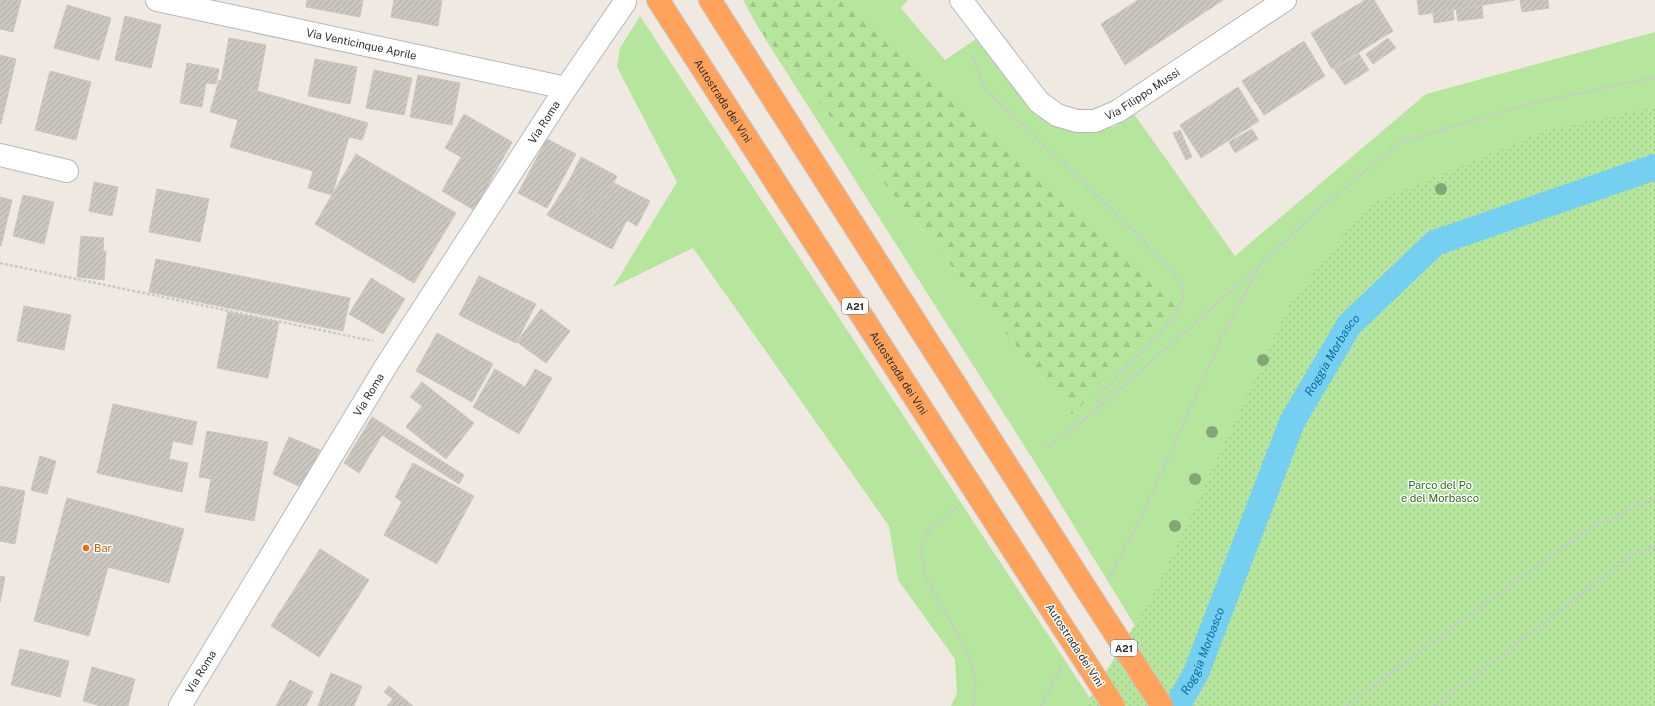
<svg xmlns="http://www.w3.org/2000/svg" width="1655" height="706" font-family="'Public Sans',sans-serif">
<defs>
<pattern id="forest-firs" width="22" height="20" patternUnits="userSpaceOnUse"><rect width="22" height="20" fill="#b6e59e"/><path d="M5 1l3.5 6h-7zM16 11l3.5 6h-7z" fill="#9dc588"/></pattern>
<pattern id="park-dots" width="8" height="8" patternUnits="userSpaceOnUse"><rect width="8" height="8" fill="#b6e59e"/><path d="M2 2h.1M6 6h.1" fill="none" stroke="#9dc588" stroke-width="1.8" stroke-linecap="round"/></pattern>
<pattern id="building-hatch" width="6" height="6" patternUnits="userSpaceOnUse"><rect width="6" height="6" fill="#cbc7bf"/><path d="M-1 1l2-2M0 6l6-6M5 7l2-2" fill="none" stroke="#afaba4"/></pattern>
</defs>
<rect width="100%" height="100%" fill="#efe9e1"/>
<path fill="#b6e59e" d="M851,0H908L901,8L945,60L976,39L1037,116L1077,131L1114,127L1134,114L1235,256L1426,94L1655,32V214L1184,706L1041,472L759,29L1072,415L1177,305Z
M640,16L1095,706H951L957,693L955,659L898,580L889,526L693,248L613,287L677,182L617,67L620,48Z"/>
<path fill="url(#forest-firs)" d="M743,0H851L1178,305L1072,415L759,29Z"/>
<path fill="url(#park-dots)" d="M1655,107V706H1085L1156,590L1291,302L1368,205L1547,130Z"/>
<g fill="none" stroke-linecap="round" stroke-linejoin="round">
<path stroke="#75cff0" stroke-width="26" id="s1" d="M1177,706L1196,673L1292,422L1349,325L1435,243L1655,167"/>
</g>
<path fill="url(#building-hatch)" stroke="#cbc5ba" d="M0,0H21L13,32L0,29Z
M307,0H363L360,17L306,7Z
M394,0H442L438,26L391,17Z
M1138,0H1223L1125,65L1101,24Z
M1365,0H1374L1393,31L1332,69L1311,33Z
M1417,0H1515L1419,15Z
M1520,0H1548L1549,8L1522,12Z
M67,5L111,18L99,60L54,48Z
M1482,6L1483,18L1458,21L1456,8Z
M1453,10L1454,20L1434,23L1433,13Z
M125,16L161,25L151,68L115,60Z
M229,38L266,45L257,93L220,86Z
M1388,38L1396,48L1373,64L1366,54Z
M1304,41L1325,76L1264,115L1242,81Z
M1359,54L1369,70L1345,85L1334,69Z
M0,55L16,59L1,124L0,123Z
M315,59L357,67L350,104L308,96Z
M187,63L219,69L216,84L206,83L202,107L180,103Z
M374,70L412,78L404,115L366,108Z
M50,71L91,82L76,140L35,130Z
M418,75L460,83L452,125L410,117Z
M219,80L368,123L362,140L349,137L332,195L308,188L313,171L230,147L238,120L210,112Z
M1238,87L1259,121L1201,158L1180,125Z
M464,114L512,142L474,210L442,191L461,157L445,148Z
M1252,129L1258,139L1235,153L1229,142Z
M1180,130L1192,157L1186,160L1173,133Z
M547,139L576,154L547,208L518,193Z
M356,154L456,213L414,283L315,224Z
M581,157L617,176L598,214L578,204L586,190L569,181Z
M569,181L586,190L578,204L598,214L614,183L650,201L637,226L627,220L612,249L547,215Z
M94,182L118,187L112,216L89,211Z
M157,189L209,199L200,242L149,232Z
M23,195L54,202L44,244L13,236Z
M0,197L12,200L1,246H0Z
M81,236L104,238L103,251H106L104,280L77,277Z
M156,259L350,298L343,331L149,292Z
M479,276L536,304L516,343L459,315Z
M371,278L405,299L383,334L349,314Z
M24,306L71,315L64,350L17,341Z
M541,309L570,331L546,363L517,342Z
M228,312L279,322L268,378L217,368Z
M437,333L493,364L472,402L416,371Z
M495,369L525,387L535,369L552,378L519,434L473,407Z
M422,382L474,423L446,459L406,427L422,406L410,397Z
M113,404L197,422L192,445L173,441L169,459L188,463L182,492L97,473Z
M372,417L464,475L459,484L382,435L359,473L344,463Z
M207,431L268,442L254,521L205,512L211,479L199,477Z
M289,437L320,450L303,488L273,474Z
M40,456L56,461L47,494L31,490Z
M413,463L474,496L437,564L384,535L402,502L395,497Z
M0,486L25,491L15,544L0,541Z
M67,498L184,529L169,583L108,567L89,636L34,621Z
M320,549L369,580L319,657L271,626Z
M0,576L5,577L0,602Z
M20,649L69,661L60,697L11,685Z
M92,667L135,679L128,706H101L83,701Z
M331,673L362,686L354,706H318Z
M290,680L313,692L306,706H276Z
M389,686L413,706H387L393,699L384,692Z"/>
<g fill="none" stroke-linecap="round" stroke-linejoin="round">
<g stroke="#b4b7c1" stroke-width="24">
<g id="street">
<path id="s2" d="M961,0L1039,102L1057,115L1077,121H1095L1118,111L1285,0"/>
<path d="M0,155L67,171"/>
</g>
</g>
<g stroke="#b4b7c1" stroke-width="24">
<g id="secondary">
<path id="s3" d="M157,0L566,88"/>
<path id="s4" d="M180,706L386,366L566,88L625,2"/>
</g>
</g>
<g stroke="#c9c9c9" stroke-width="24">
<g id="highway">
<path id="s5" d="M658,0L1053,612"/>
<path d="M710,0L1086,589"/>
</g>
</g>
<path stroke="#c9c9c9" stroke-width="2.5" stroke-dasharray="3 2" stroke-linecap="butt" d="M972,56L986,90L1135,232L1181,282L1183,298L1176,315L1102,393L1095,411
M0,263L373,341
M1046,448L1095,411L1258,267L1320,208L1401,142L1529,104L1655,77
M957,507L929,530L921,551L925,576L968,653L976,679L973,706
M1108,580L1145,509L1224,333L1257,270
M1041,706L1061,668
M1346,706L1589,528L1655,499
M1435,706L1633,555L1655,547"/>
<use href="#street" stroke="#fff" stroke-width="22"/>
<use href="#secondary" stroke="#fff" stroke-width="22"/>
<use href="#highway" stroke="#ffa35c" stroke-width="22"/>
<g stroke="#c9c9c9" stroke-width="24" stroke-linecap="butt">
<path id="highway-bridge" d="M1086,589L1162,706
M1053,612L1114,706"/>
</g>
<use href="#highway-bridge" stroke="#ffa35c" stroke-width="22"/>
</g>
<g fill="#84a574">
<circle cx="1441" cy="189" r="6"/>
<circle cx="1263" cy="360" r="6"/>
<circle cx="1212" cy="432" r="6"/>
<circle cx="1195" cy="479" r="6"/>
<circle cx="1175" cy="526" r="6"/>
</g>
<circle fill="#e8710a" stroke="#fff" stroke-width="1.5" cx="86" cy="548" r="4"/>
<g text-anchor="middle" stroke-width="3" stroke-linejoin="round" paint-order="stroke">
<g fill="#fff" stroke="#6d6d6d" stroke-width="1">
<rect x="842" y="298" width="26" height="16" rx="3"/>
<rect x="1111" y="640" width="26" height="16" rx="3"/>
</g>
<g font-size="10" font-weight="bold" fill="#2e2e2e">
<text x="855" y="310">A21</text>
<text x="1124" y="652">A21</text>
</g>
<g font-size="11" fill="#2e2e2e" stroke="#fff">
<text dy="4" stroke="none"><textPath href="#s3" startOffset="209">Via Venticinque Aprile</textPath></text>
<text dy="4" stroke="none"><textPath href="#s2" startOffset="244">Via Filippo Mussi</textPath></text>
<text dy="4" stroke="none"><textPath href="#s5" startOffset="120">Autostrada dei Vini</textPath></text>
<text dy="4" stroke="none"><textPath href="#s4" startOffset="688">Via Roma</textPath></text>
<text dy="4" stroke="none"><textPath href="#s5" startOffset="444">Autostrada dei Vini</textPath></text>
<text dy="4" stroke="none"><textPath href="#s4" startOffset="364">Via Roma</textPath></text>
<text transform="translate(1075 645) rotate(57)" y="4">Autostrada dei Vini</text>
<text dy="4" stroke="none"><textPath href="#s4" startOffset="40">Via Roma</textPath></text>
</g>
<g font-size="11" fill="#2c6e1b" stroke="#fff">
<text x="1440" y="489">Parco del Po<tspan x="1440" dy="13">e del Morbasco</tspan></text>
</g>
<g font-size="11" fill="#c56008" stroke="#fff" text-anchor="start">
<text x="94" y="552">Bar</text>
</g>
<g font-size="12" font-style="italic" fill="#0d6fa3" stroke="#fff">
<text dy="4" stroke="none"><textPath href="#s1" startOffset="385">Roggia Morbasco</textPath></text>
<text dy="4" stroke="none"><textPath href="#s1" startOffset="61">Roggia Morbasco</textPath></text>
</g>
</g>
</svg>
